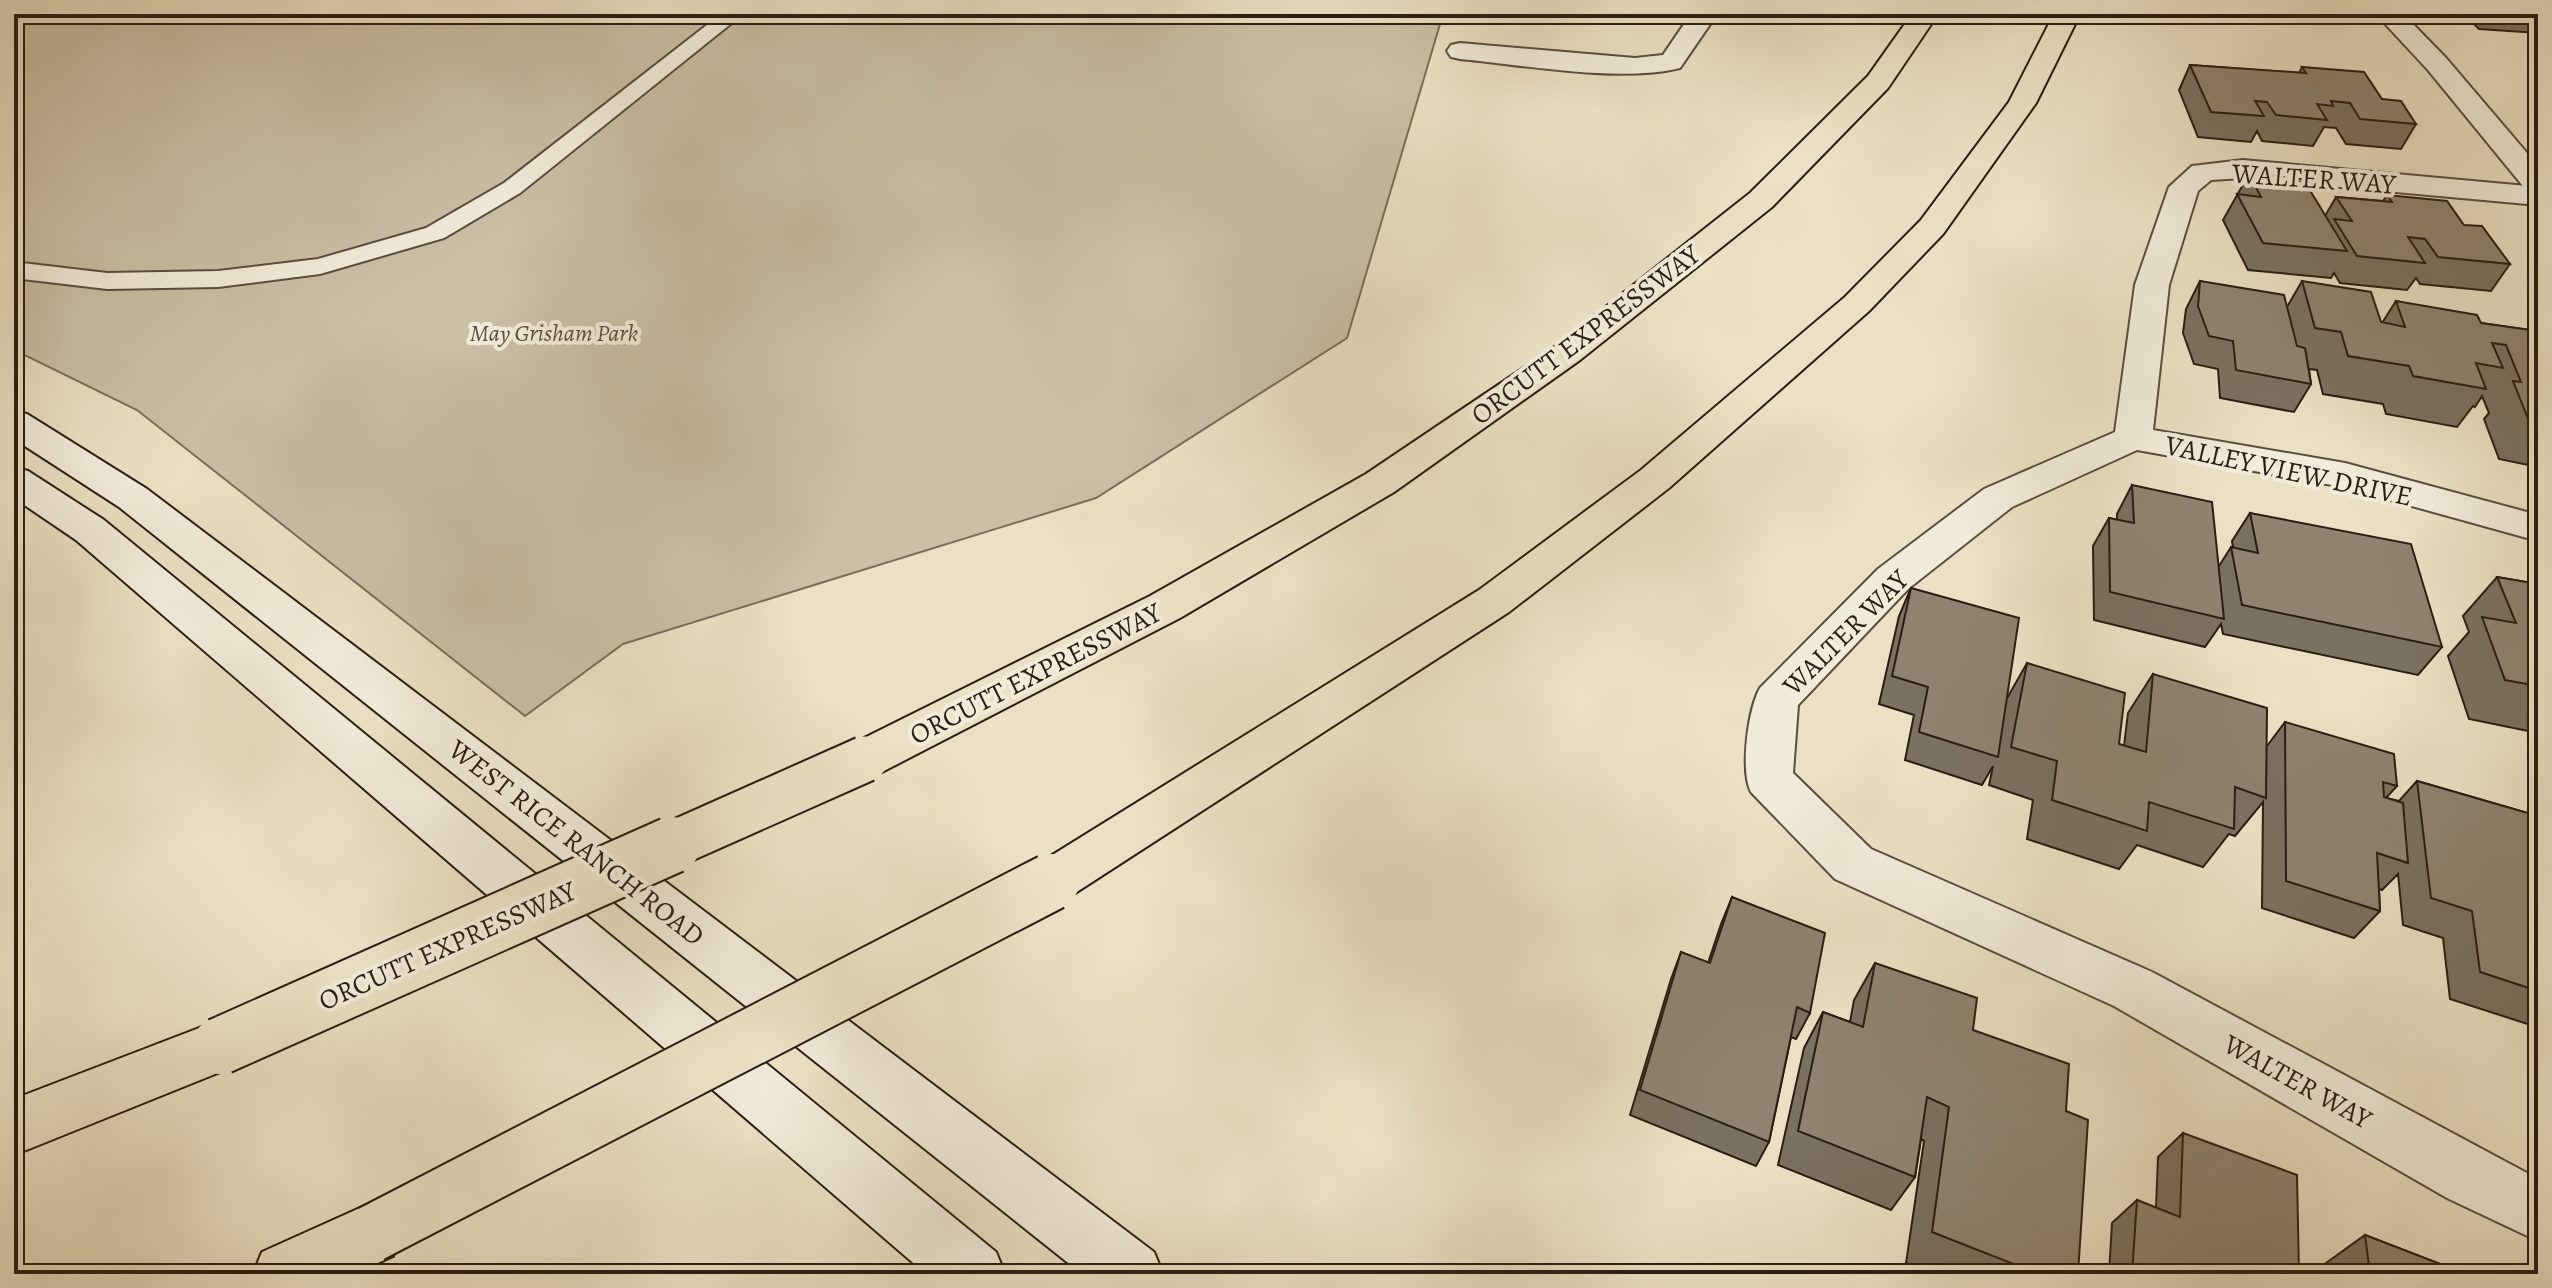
<svg xmlns="http://www.w3.org/2000/svg" width="2552" height="1288" font-family="Alegreya,serif">
<rect width="100%" height="100%" fill="#eae1c4"/>
<filter id="stains"><feTurbulence type="fractalNoise" baseFrequency=".0025" numOctaves="4"/><feColorMatrix values="0 0 0 0 .2 0 0 0 0 .09 0 0 0 0 .02 0 0 0 .5 -.17"/></filter>
<radialGradient id="worn" r=".72"><stop offset=".6" stop-color="#630" stop-opacity="0"/><stop offset="1" stop-color="#630" stop-opacity=".3"/></radialGradient>
<path fill="#c9c0a6" stroke="#7a6e5c" stroke-width="2" d="M14,14H1443L1347,338L1096,498L623,644L525,716L137,410L14,350Z"/>
<g fill="none" stroke-linecap="round" stroke-linejoin="round">
<g stroke="#5a4e3f" stroke-width="4">
<path id="service" d="M721,14H743L520,193L444,238L320,274L218,287L107,289L14,278V262L107,273L218,271L318,259L426,228L504,183Z"/>
</g>
<g stroke="#5a4e3f" stroke-width="4">
<path id="minor" d="M1691,14H1717L1680,68C1619,83 1525,65 1460,59L1451,57L1447,51L1451,45L1460,43L1635,58L1663,55Z
M2243,160L2538,187V205L2243,178L2211,180L2198,191L2169,285L2153,430L2345,463L2538,515V541L2343,487L2137,450L2012,507L1908,589L1798,705L1793,773L1871,849L2152,972L2538,1179V1241L2447,1198L2114,1006L1835,879L1751,792C1740,771 1748,709 1760,688L1878,569L1984,489L2115,432L2135,285L2169,187L2192,166Z"/>
</g>
<g stroke="#5a4e3f" stroke-width="4">
<path id="tertiary" d="M2376,14H2403L2446,58L2538,166V194L2527,191L2428,70Z"/>
</g>
<g stroke="#2a1d13" stroke-width="4">
<path id="secondary" d="M14,411L27,414L147,489L1154,1252L1163,1274H1082L119,507L14,439Z
M14,467L28,471L104,520L996,1252L1005,1274H926L76,540L14,498Z"/>
</g>
<g stroke="#2a1d13" stroke-width="4">
<path id="motorway" d="M1912,14H1938L1888,88L1772,207L1580,360L1394,492L1180,618L882,772L865,777L848,772L841,759L848,746L1150,596L1366,474L1556,346L1750,193L1868,76Z
M2054,14H2080L2036,103L1943,234L1869,311L1669,488L1509,612L1069,897L1051,903L1033,897L1025,882L1033,867L1479,590L1641,470L1845,297L1921,220L2009,102Z
M220,1020L240,1028L248,1046L240,1064L14,1155V1099Z
M371,1203L393,1212L402,1234L393,1256L354,1274H253L262,1252Z"/>
</g>
<use href="#service" fill="#f1ecd9" fill-rule="evenodd"/>
<use href="#minor" fill="#f1ecd9" fill-rule="evenodd"/>
<use href="#tertiary" fill="#f1ecd9" fill-rule="evenodd"/>
<use href="#secondary" fill="#f1ecd9" fill-rule="evenodd"/>
<use href="#motorway" fill="#eae1c4" fill-rule="evenodd"/>
<g stroke="#2a1d13" stroke-width="49" stroke-linecap="butt">
<path id="motorway-bridge-far1" d="M667,847L865,759"/>
</g>
<g stroke="#2a1d13" stroke-width="60" stroke-linecap="butt">
<path id="motorway-bridge" d="M220,1046L672,845
M371,1234L1051,882"/>
</g>
<use href="#motorway-bridge-far1" stroke="#eae1c4" stroke-width="45"/>
<use href="#motorway-bridge" stroke="#eae1c4" stroke-width="56"/>
</g>
<path fill="#7a715f" stroke="#2a1d13" stroke-width="2" d="M2464,14H2538V33L2479,29Z
M2190,65L2299,73L2302,67L2382,99L2416,124L2401,149L2346,144L2336,128L2324,127L2313,146L2262,141L2257,131L2251,142L2198,137L2179,90Z
M2249,174L2325,216L2336,197L2383,201L2387,195L2464,225L2510,264L2491,291L2420,284L2416,278L2407,290L2340,283L2334,273L2331,278L2248,270L2223,220Z
M2200,281L2287,307L2302,281L2382,323L2396,301L2481,323L2538,331V467L2499,459L2484,419L2489,413L2482,396L2475,407L2473,406L2457,427L2386,414L2383,404L2323,394L2317,370L2309,369L2311,384L2294,412L2220,398L2218,369L2194,364L2183,333L2186,309Z
M2132,485L2219,566L2231,547L2233,548L2232,541L2250,513L2442,647L2418,675L2223,634L2221,624L2205,647L2094,620L2093,546L2109,518L2117,520V514Z
M2497,577L2538,584V733L2469,719L2448,656L2469,632L2463,616Z
M1911,588L2006,700L2027,663L2119,744L2124,746L2128,713L2153,674L2267,746L2285,722L2397,786L2386,798L2399,801L2417,781L2538,816V1026L2537,1027L2450,999L2443,938L2403,925L2398,874L2382,890L2379,889L2380,911L2354,938L2262,908L2263,802L2235,836L2229,834L2203,867L2137,845L2119,869L2027,839L2033,800L1989,785L1993,766L1982,785L1905,760L1914,715L1879,704L1899,616Z
M1732,897L1810,1013L1796,1039L1791,1037L1769,1142L1756,1166L1630,1115L1671,979L1681,952L1708,963L1721,924Z
M1875,963L1973,1030L2066,1111L2078,1274H1933L1906,1263L1924,1141L1921,1139L1915,1177L1891,1210L1778,1165L1804,1048L1823,1012L1850,1022L1854,1000Z
M2183,1133L2299,1274H2109L2112,1223L2137,1200L2156,1208L2158,1157Z
M2365,1235L2466,1274H2323L2322,1266Z"/>
<path fill="#8e836f" stroke="#2a1d13" stroke-width="2" d="M2190,65L2306,73L2302,67L2364,72L2382,99L2401,101L2416,124L2360,119L2350,103L2331,101L2333,106L2317,104L2327,120L2276,115L2267,102L2255,101L2264,116L2211,112Z
M2249,174L2303,179L2347,251L2263,243L2237,194L2261,197Z
M2387,195L2447,201L2464,225L2482,226L2510,264L2438,257L2425,239L2408,237L2425,263L2357,256L2334,219L2352,221L2336,197L2392,202Z
M2200,281L2284,295L2297,346L2305,348L2311,384L2236,370L2233,341L2209,336L2198,306Z
M2302,281L2371,292L2381,322L2405,327L2396,301L2477,315L2481,323L2538,331V422L2529,421L2513,381L2521,382L2506,345L2492,343L2503,368L2476,363L2486,389L2413,376L2409,366L2348,356L2341,332L2315,328Z
M2132,485L2212,502L2224,619L2110,592L2109,518L2134,523Z
M2250,513L2411,544L2442,647L2242,605L2231,547L2258,553Z
M2497,577L2538,584V686L2505,680L2482,617L2516,623Z
M1911,588L2019,618L1998,757L1919,732L1928,687L1892,676Z
M2027,663L2125,693L2119,744L2146,752L2153,674L2267,708L2266,798L2235,787L2234,829L2149,802L2147,831L2052,800L2057,761L2011,747Z
M2285,722L2394,754L2397,786L2383,782L2384,797L2403,803L2408,863L2377,853L2380,911L2286,881Z
M2417,781L2538,816V991L2480,972L2472,911L2431,898Z
M1732,897L1825,933L1810,1013L1797,1007L1769,1142L1640,1090L1681,952L1710,963Z
M1875,963L1977,998L1973,1030L2069,1064L2066,1111L2088,1120L2078,1274H2039L1932,1232L1949,1107L1927,1097L1915,1177L1798,1131L1823,1012L1863,1027Z
M2183,1133L2297,1175L2299,1274H2132L2137,1200L2180,1217Z
M2365,1235L2466,1274H2370Z"/>
<g text-anchor="middle" stroke-width="8" stroke-linejoin="round" paint-order="stroke">
<g font-size="24" font-style="italic" fill="#5a4e3f" stroke="#f1ecd9">
<text x="554" y="341">May Grisham Park</text>
</g>
<g font-size="28" fill="#2a1d13" stroke="#f1ecd9">
<text transform="translate(2314 178) rotate(4)" y="10">WALTER WAY</text>
<text transform="translate(1585 334) rotate(-37)" y="10">ORCUTT EXPRESSWAY</text>
<text transform="translate(2289 470) rotate(12)" y="10">VALLEY VIEW DRIVE</text>
<text transform="translate(1845 632) rotate(-45)" y="10">WALTER WAY</text>
<text transform="translate(1035 673) rotate(-27)" y="10">ORCUTT EXPRESSWAY</text>
<text transform="translate(577 842) rotate(38)" y="10">WEST RICE RANCH ROAD</text>
<text transform="translate(447 945) rotate(-24)" y="10">ORCUTT EXPRESSWAY</text>
<text transform="translate(2298 1081) rotate(29)" y="10">WALTER WAY</text>
</g>
</g>
<rect width="2552" height="1288" fill="none" stroke="#eae1c4" stroke-width="48"/>
<rect x="16" y="16" width="2520" height="1256" fill="none" stroke="#2a1d13" stroke-width="4"/>
<rect x="24" y="24" width="2504" height="1240" fill="none" stroke="#2a1d13" stroke-width="2"/>
<rect width="100%" height="100%" filter="url(#stains)"/>
<rect width="100%" height="100%" fill="url(#worn)"/>
</svg>
